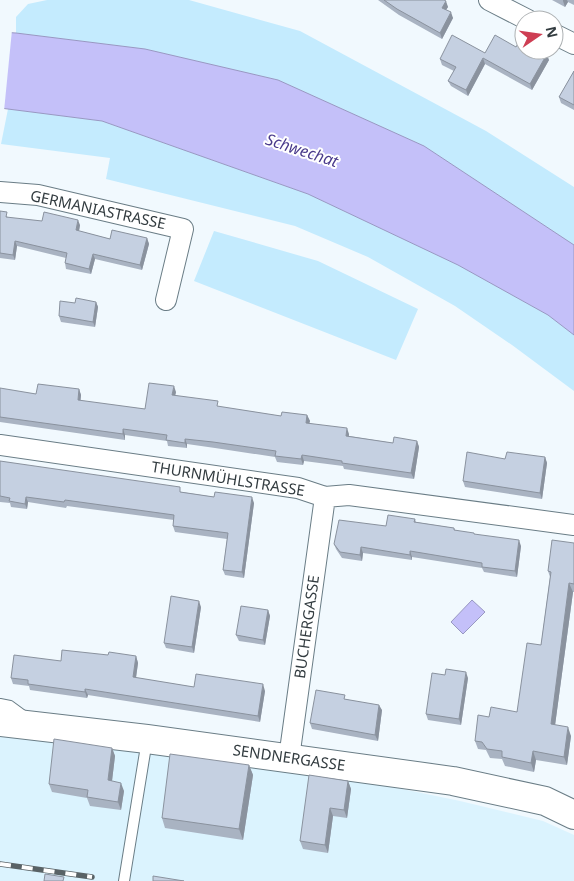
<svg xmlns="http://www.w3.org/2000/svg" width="574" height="881" font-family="'Noto Sans',sans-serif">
<rect width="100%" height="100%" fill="#f1f9fe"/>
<path fill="#dbf3fe" d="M0,734L383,785L460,801L543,821L574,835V881H0Z"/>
<path fill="#c4ebfe" d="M47,0H189L300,31L486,131L574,187V245L424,146L278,80L145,49L16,33V17L28,4Z
M8,109L102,121L308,194L458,265L548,315L574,335V391L512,345L455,306L368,257L295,226L106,179L110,158L1,144Z
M214,231L318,261L418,309L396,360L194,281Z"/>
<path fill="#c4c0f9" stroke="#9898c2" d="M0,32L16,33L145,49L278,80L424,146L574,245V335L548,315L458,265L308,194L102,121L0,108Z
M472,600L485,612L463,634L451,622Z"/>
<path fill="#f1f9fe" d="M0,29L12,30L4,111H0Z"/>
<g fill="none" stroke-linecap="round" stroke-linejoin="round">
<g stroke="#6a7d86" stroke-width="12">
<path id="lane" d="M0,704L10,706L25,717
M124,881L147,740"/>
</g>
<g stroke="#6a7d86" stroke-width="22">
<path id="street" d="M489,0L528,20
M554,34L574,44
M0,192L38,195L183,229L166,300
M0,445L298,488L325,497L349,495L574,525
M289,758L325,497"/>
</g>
<g stroke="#6a7d86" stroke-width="30">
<path id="secondary" d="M0,722L147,739L453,781L545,801L574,815"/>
</g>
<use href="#lane" stroke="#fff" stroke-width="10"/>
<use href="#street" stroke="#fff" stroke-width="20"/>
<use href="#secondary" stroke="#fff" stroke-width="28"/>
<g stroke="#596266" stroke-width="5.5">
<path id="rail" d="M0,864L92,877"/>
</g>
<use href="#rail" stroke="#fff" stroke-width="4" stroke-dasharray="11" stroke-linecap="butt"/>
</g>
<path fill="#a9b3c2" d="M378,0H444L448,7L446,10L453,18L442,39L399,15Z
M552,0H574V5L568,2L565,7Z
M516,47L549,60L532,90L485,64L468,96L451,86L448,81L454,71L442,65L440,59L485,53Z
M574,71V110L561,103L559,97Z
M0,211L9,218L80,225L79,231L110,239L147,238L149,244L142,270L95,259L91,274L66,269L65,263L66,258L17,246L15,260L0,258Z
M96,302L98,307L95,327L61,322L59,316L75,303Z
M0,389L36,394L79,389L81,395L80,401L145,409L176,392L175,395L220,407L281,416L307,415L310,421L309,423L349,434V436L393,443L417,441L419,447L414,479L344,469L343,466L304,461L303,465L277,462L275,457L215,448L187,444V448L168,446L167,441L125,435V440L0,422Z
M545,457L547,463L542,499L465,487L463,481L505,459Z
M0,461L182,492L254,503L244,578L225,575L223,570L227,539L175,532L173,526L174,520L67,506L66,508L28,502L27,509L11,507L10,503L0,502Z
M415,519L416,522L454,528L455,530L521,546L517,577L484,572L482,568L412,557V560L363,553L362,561L342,558L336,549L334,544L386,526Z
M574,543V592H573L555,725L571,736L567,765L536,760L534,772L505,766L502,759L490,758L486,750L478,749L475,741L489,717L517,712L541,645L550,577L548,571Z
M201,607L194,653L166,648L164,643Z
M268,610L270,616L265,645L239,641L236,635Z
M108,655L136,656L138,663L136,678L194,687L265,691L260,722L88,695L87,698L30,690L29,686L13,684L11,678L61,661Z
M468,678L461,725L428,720L426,714Z
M346,699L382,710L378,741L312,729L310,723Z
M112,748L115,756L112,781L124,791L121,810L90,806L87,798L52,792L49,784Z
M249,765L253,775L243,840L165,828L162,818Z
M348,781L351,789L347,818L333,816L328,853L303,849L300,841Z"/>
<path fill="#8a929e" d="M563,0H567L568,2L565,7L563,1Z
M446,1L448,7L444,13L442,8Z
M451,12L453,18L442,39L440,33Z
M547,54L549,60L532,90L530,84Z
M483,58L485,64L468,96L466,90Z
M78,220L80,225L78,236L76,230Z
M147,238L149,244L142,270L140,265Z
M15,241L17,246L15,260L13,255Z
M93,254L95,259L91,274L89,269Z
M96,302L98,307L95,327L93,322Z
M174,386L176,392L174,401L172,395Z
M79,389L81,395L80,406L78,400Z
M307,415L310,421L308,428L306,423Z
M347,428L349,434L348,441L346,436Z
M123,429L125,435V440L123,434Z
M185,439L187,444V448L185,443Z
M417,441L419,447L414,479L411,473Z
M302,455L304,461L303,465L301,459Z
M545,457L547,463L542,499L540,493Z
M26,497L28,502L27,509L25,504Z
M252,497L254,503L244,578L242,572Z
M519,540L521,546L517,577L515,571Z
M361,547L363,553L362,561L360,555Z
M410,551L412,557V560L410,555Z
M569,583L573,592L554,733L551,724Z
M199,601L201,607L194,653L192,647Z
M268,610L270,616L265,645L263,640Z
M136,656L138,663L135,684L133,677Z
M466,672L468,678L461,725L459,719Z
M263,684L265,691L260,722L258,716Z
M85,689L88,695L87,698L85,692Z
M379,705L382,710L378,741L375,735Z
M568,727L571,736L567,765L564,757Z
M112,748L115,756L111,789L108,780Z
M533,751L536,760L534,772L531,763Z
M249,765L253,775L243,840L239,829Z
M348,781L351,789L347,818L344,810Z
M121,783L124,791L121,810L118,802Z
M330,808L333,816L328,853L325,845Z"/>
<path fill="#c5d0e1" stroke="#8a929e" d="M384,0H444L446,1L442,8L451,12L440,33L397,9Z
M452,35L485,53L495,35L516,47L520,40L524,42V50H539L547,54L530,84L483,58L466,90L448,81L456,67L440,59Z
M574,71V105L559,97Z
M0,211L7,212L6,217L42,221L44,212L78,220L76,230L110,239L112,230L147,238L140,265L93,254L89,269L65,263L67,253L15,241L13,255L0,253Z
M76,298L96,302L93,322L59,316L60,301L75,303Z
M149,383L174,386L172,395L218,401L217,406L281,416L282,412L307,415L306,423L347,428L346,436L393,443L394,437L417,441L411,473L342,463V461L302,455L301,459L275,456L276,451L213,442L185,439V443L166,440L167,435L123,429V434L0,417V388L36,394L38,384L79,389L78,400L145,409Z
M467,452L505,459L507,452L545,457L540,493L463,481Z
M0,461L180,487V492L214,497L215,492L252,497L242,572L223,570L228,533L173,526L174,515L65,500L64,502L26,497L25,504L9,501L10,498L0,496Z
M388,515L415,519L414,522L454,528V530L474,533V534L519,540L515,571L482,567V563L410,551V555L361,547L360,555L340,552L334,544L339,520L386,526Z
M552,540L574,543V584L569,583L551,724L568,727L564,757L533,751L531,763L502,757V751L487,749L482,742L475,741L478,715L489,717L491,707L517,712L527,643L541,645L551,572L548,571Z
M171,596L199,601L192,647L164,643Z
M241,606L268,610L263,640L236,635Z
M62,650L108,655L109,652L136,656L133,677L194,687L196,674L263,684L258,716L85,689V692L28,684V680L11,678L14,655L61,661Z
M446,669L466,672L459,719L426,714L432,673L445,675Z
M316,690L345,695L344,699L379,705L375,735L310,723Z
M54,739L112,748L108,780L121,783L118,802L87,797L88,790L49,784Z
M170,754L249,765L239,829L162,818Z
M309,775L348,781L344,810L330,808L325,845L300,841Z
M45,874L64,877L63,881H44Z
M153,876L184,881H153Z"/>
<g text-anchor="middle" stroke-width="4" stroke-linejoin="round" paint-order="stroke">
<g font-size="15" fill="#333c40" stroke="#fff">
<text transform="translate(98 210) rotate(12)" y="5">GERMANIASTRASSE</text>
<text transform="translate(228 479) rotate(9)" y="5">THURNMÜHLSTRASSE</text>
<text transform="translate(307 627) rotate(-82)" y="5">BUCHERGASSE</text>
<text transform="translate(289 758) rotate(8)" y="5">SENDNERGASSE</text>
</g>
<g font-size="16" font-style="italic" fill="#493a8b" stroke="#fff">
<text transform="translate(302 150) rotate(18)" y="6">Schwechat</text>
</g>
</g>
<g transform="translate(539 35) rotate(77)"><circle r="24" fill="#ffffff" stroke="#adb1b3"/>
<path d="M0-4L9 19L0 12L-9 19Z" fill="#ce3e53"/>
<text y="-8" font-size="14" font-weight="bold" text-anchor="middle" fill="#333c40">N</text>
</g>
</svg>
